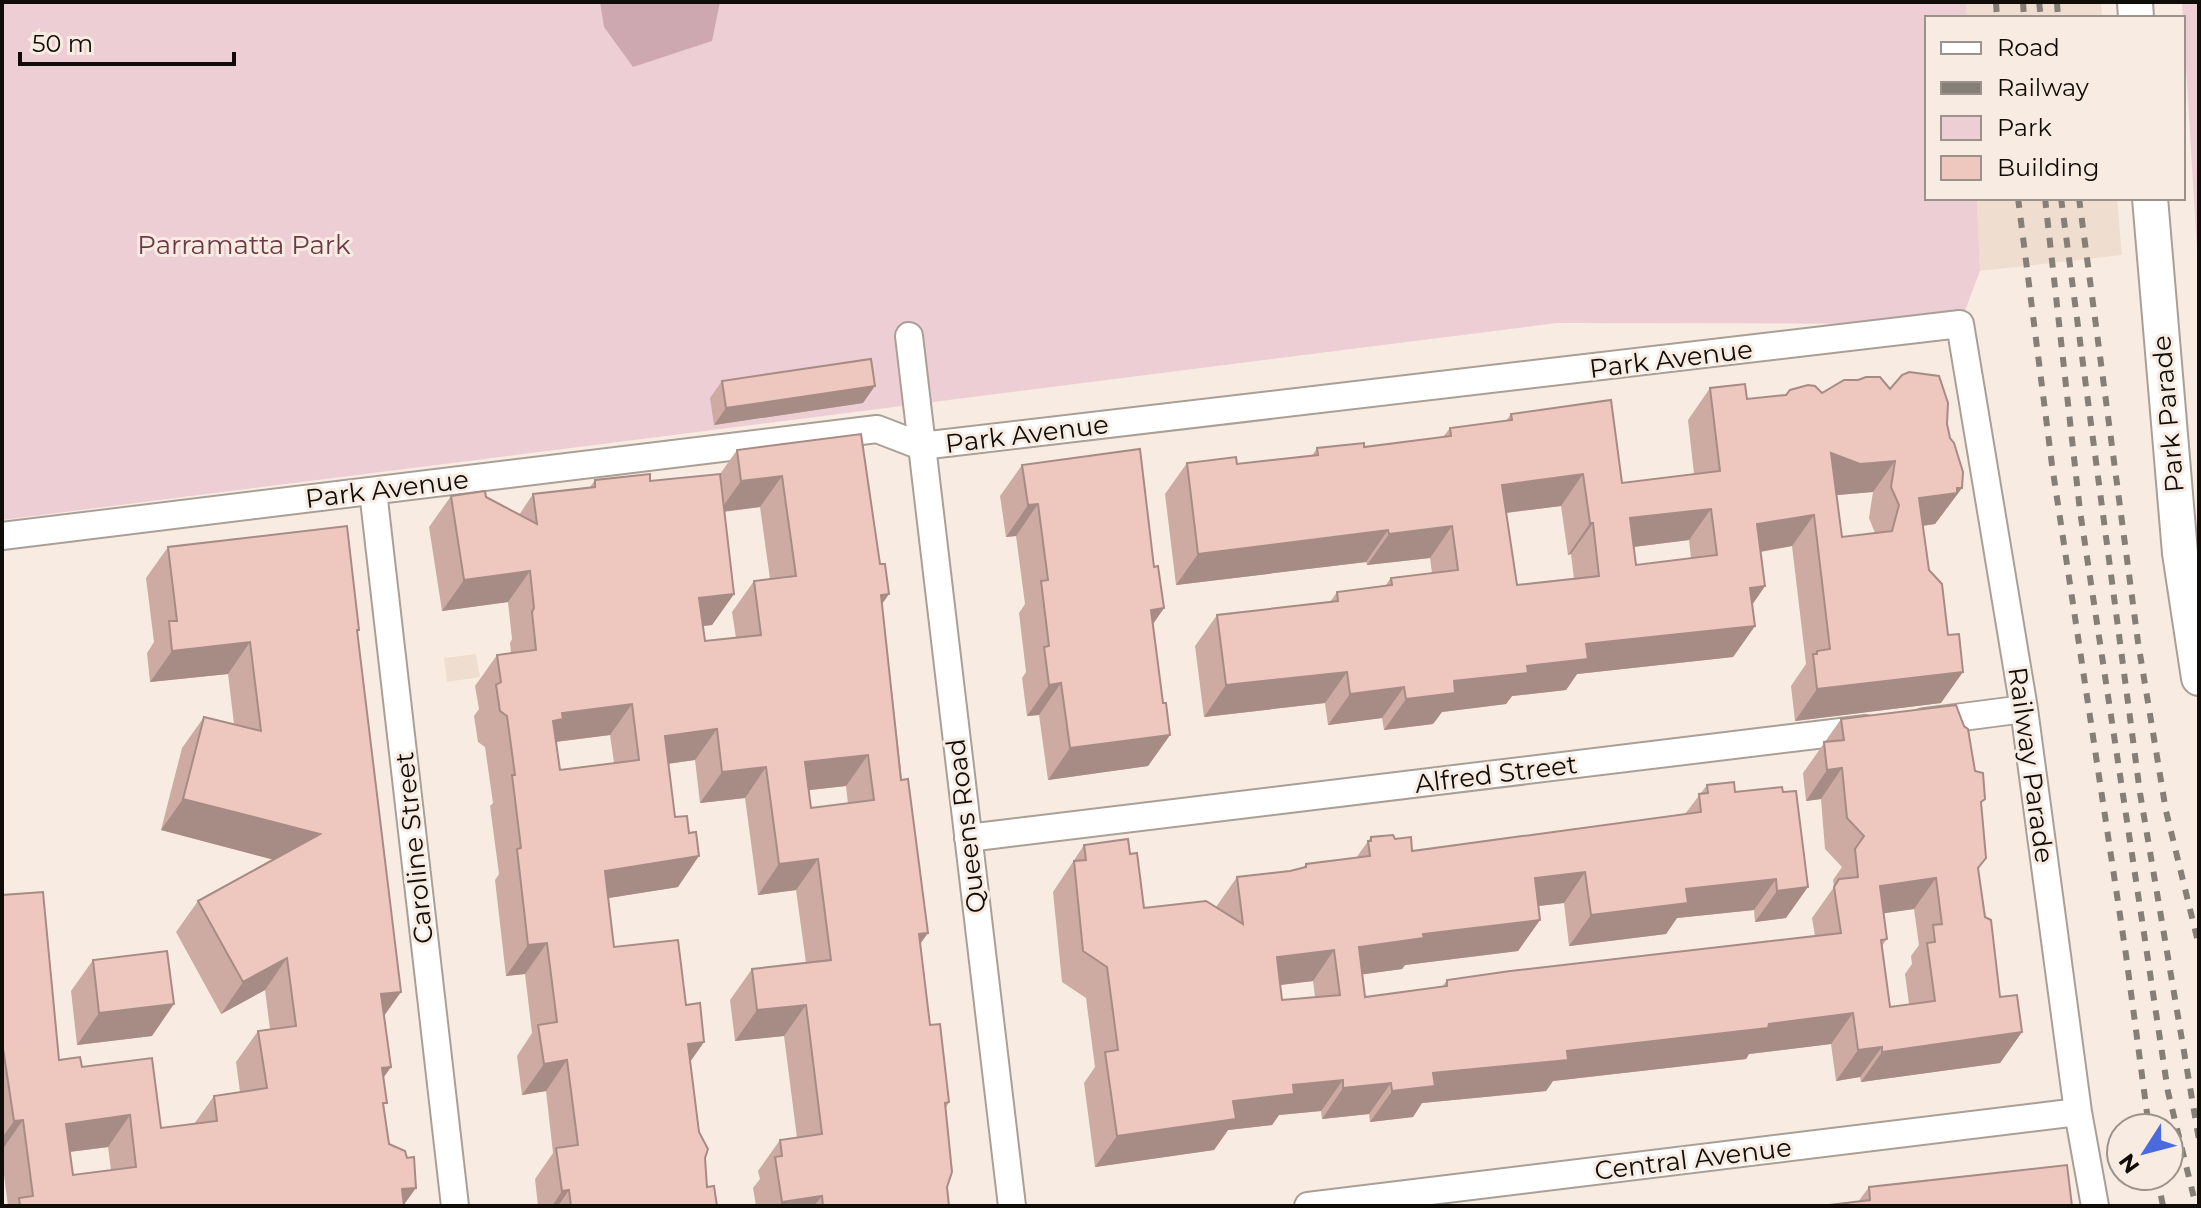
<svg xmlns="http://www.w3.org/2000/svg" width="2201" height="1208" font-family="Montserrat,sans-serif">
<rect width="100%" height="100%" fill="#f8ece2"/>
<path fill="#efdecf" d="M1966,2H2101L2102,18H1967Z
M1977,198H2117L2122,255L1980,271Z
M476,654L480,677L447,682L444,658Z"/>
<path fill="#eeced5" d="M2,2H1966L1967,18H1927V198H1977L1980,271L1960,324L1557,323L2,520Z
M2182,2H2199L2197,250L2183,18Z"/>
<path fill="#cea8b1" d="M600,2H720L712,41L633,67L604,27Z"/>
<g fill="none" stroke-linecap="round" stroke-linejoin="round">
<g stroke="#aa9f96" stroke-width="30">
<path id="minor" d="M909,336L1012,1206
M373,491L455,1206
M2,536L877,429L921,446L1960,324L2024,709L2078,1112L2095,1206
M1924,722L2024,709
M968,838L1866,729
M1308,1206L2078,1112"/>
</g>
<g stroke="#aa9f96" stroke-width="38">
<path id="tertiary" d="M2135,2L2136,18
M2150,198L2180,553L2199,678"/>
</g>
<use href="#minor" stroke="#fff" stroke-width="26"/>
<use href="#tertiary" stroke="#fff" stroke-width="34"/>
<path stroke="#867f77" stroke-width="6" stroke-dasharray="10 10" stroke-linecap="butt" d="M1996,2L1997,18
M2023,2L2024,18
M2039,2L2041,18
M2057,2L2058,18
M2018,198L2052,465L2126,955L2149,1128
M2045,198L2080,511L2168,1092L2196,1206
M2061,198L2140,793L2199,1140
M2079,198L2138,642L2166,811L2199,946
M2157,1176L2163,1206"/>
</g>
<path fill="#cdaba3" fill-rule="evenodd" d="M722,381L863,403L714,425L710,398Z
M1710,388L1747,399L1890,389L1947,424L1962,488L1935,524L1923,526L1941,703L1795,721L1791,686L1806,664L1792,546L1761,552L1765,586L1752,605L1755,626L1733,657L1577,674L1566,690L1512,696L1506,704L1442,712L1433,724L1384,730L1382,718L1328,725L1325,703L1204,717L1195,646L1217,615L1330,602L1337,592L1385,586L1391,578L1432,573L1430,558L1367,565L1366,562L1176,585L1165,494L1187,463L1237,464L1312,456L1317,448L1364,447L1443,437L1450,428L1506,421L1511,414L1622,483L1694,474L1688,420ZM1873,492L1869,518L1875,533L1842,537L1836,495ZM1561,506L1568,555L1571,554L1574,579L1517,585L1506,513ZM1689,540L1691,558L1636,565L1634,547Z
M861,434L880,564L889,594L882,604L930,1025L949,1102L946,1108L947,1187L949,1206H756L753,1188L760,1179L758,1171L780,1140L797,1138L784,1036L735,1041L730,1000L752,969L806,963L796,890L758,895L745,798L700,803L695,760L668,764L678,887L608,898L614,947L686,1005L704,1042L690,1062L699,1132L705,1158L707,1187L717,1206H538L535,1179L553,1153L546,1091L522,1095L517,1056L532,1033L525,974L506,976L495,880L499,874L490,806L493,803L485,747L478,742L474,716L479,709L475,686L497,655L511,653L510,643L512,639L508,602L442,611L429,527L451,496L486,497L519,515L533,494L590,487L595,480L650,481L720,474L737,450ZM760,507L770,579L754,581L732,612L736,638L705,641L703,626L712,625L734,594L724,512ZM610,735L614,763L560,770L556,742ZM846,786L848,804L811,808L809,790Z
M1022,465L1154,567L1164,608L1152,625L1163,703L1170,735L1148,766L1048,780L1039,715L1027,716L1022,678L1026,672L1019,613L1025,604L1016,536L1006,537L1000,496Z
M168,547L357,633L384,1016L391,1067L383,1078L384,1108L389,1144L404,1206H8L2,1159V895L59,1060L82,1067L161,1128L194,1124L214,1096L240,1092L236,1062L258,1031L270,1029L265,990L221,1014L176,932L198,901L274,860L161,830L182,748L204,717L234,724L228,674L150,682L147,653L154,642L146,578ZM108,1147L111,1170L73,1175L70,1152Z
M1841,719L1981,806L1986,858L1978,869L1985,917L2000,997L2022,1032L2000,1063L1861,1082L1860,1077L1836,1081L1831,1044L1749,1054L1746,1059L1553,1081L1546,1091L1422,1103L1413,1117L1370,1122L1369,1114L1322,1119L1321,1111L1279,1115L1272,1125L1228,1130L1214,1150L1095,1167L1084,1083L1095,1067L1086,998L1062,982L1053,892L1084,845L1130,854L1144,908L1216,907L1237,877L1290,871L1303,868L1306,864L1356,858L1371,837L1395,839L1412,851L1685,814L1707,785L1735,792L1782,787L1786,918L1755,922L1754,910L1677,918L1666,934L1569,946L1564,903L1538,906L1540,920L1518,951L1405,965L1402,969L1362,974L1365,997L1442,987L1447,980L1815,936L1812,918L1834,887L1833,880L1842,867L1825,849L1821,799L1806,801L1803,773ZM1914,909L1919,945L1911,956L1912,964L1905,974L1909,1004L1890,1007L1882,946L1887,939L1883,913ZM1313,981L1315,997L1282,1000L1280,985Z
M93,960L152,1036L77,1045L71,991Z
M1869,1187L2072,1206L1858,1202Z"/>
<path fill="#a78b85" d="M875,386L863,403L714,425L726,408Z
M1831,453L1895,461L1873,492L1838,495L1809,484Z
M1583,474L1561,506L1480,516L1502,485Z
M782,476L760,507L719,512L741,481Z
M1957,488H1962L1935,524L1897,529L1919,498Z
M1038,504L1016,536L1006,537L1028,505Z
M1711,509L1689,540L1608,550L1630,518Z
M1814,515L1792,546L1735,556L1757,524Z
M1590,523H1593L1571,554L1568,555Z
M1452,526L1430,558L1367,565L1389,534Z
M1388,530L1366,562L1176,585L1198,554Z
M530,571L508,602L442,611L464,580Z
M1765,586L1743,618L1750,588Z
M734,594L712,625L677,629L699,598Z
M889,594L867,625L881,595Z
M1164,608L1142,640L1151,610Z
M1755,626L1733,657L1577,674L1566,690L1512,696L1506,704L1442,712L1433,724L1384,730L1406,699L1454,681L1527,666L1586,644Z
M250,642L228,674L150,682L172,651Z
M1347,672L1325,703L1204,717L1226,685Z
M1963,672L1941,703L1795,721L1817,689Z
M1061,683L1039,715L1027,716L1049,685Z
M1404,687L1382,718L1328,725L1350,694Z
M632,704L610,735L546,743L553,721L562,713Z
M717,729L695,760L643,767L665,736Z
M1170,735L1148,766L1048,780L1070,748Z
M868,755L846,786L783,793L805,762Z
M766,767L745,798L700,803L722,772Z
M1842,768L1821,799L1806,801L1827,770Z
M183,799L320,834L298,866L161,830Z
M699,856L678,887L584,902L605,871Z
M818,859L796,890L758,895L779,864Z
M1585,872L1564,903L1513,909L1535,878Z
M1936,878L1914,909L1858,917L1880,886Z
M1776,879L1754,910L1677,918L1666,934L1569,946L1591,915L1686,889Z
M1808,887L1786,918L1755,922L1777,891Z
M1540,920L1518,951L1405,965L1402,969L1337,978L1359,947L1423,934Z
M928,933L906,964L919,934Z
M547,943L525,974L506,976L528,945Z
M1334,950L1313,981L1256,988L1277,957Z
M287,958L265,990L221,1014L243,982Z
M401,992L379,1023L381,994Z
M174,1004L152,1036L77,1045L99,1013Z
M806,1005L784,1036L735,1041L757,1010Z
M1853,1013L1831,1044L1749,1054L1746,1059L1553,1081L1546,1091L1422,1103L1413,1117L1370,1122L1392,1091L1433,1073L1567,1051Z
M2022,1032L2000,1063L1861,1082L1882,1052Z
M704,1042L682,1073L688,1044Z
M1882,1047L1860,1077L1836,1081L1858,1050Z
M567,1060L546,1091L522,1095L544,1064Z
M391,1067L369,1098L382,1068Z
M1343,1080L1321,1111L1279,1115L1272,1125L1228,1130L1214,1150L1095,1167L1117,1136L1293,1085Z
M1391,1083L1369,1114L1322,1119L1343,1088Z
M130,1115L108,1147L44,1155L66,1124Z
M23,1120L2,1150V1138L14,1121Z
M416,1188L403,1206L402,1189Z
M569,1190L558,1206H552L562,1191Z
M822,1196L814,1206H779L782,1202Z"/>
<path fill="#eec7be" stroke="#a78b85" stroke-width="2" fill-rule="evenodd" d="M871,359L875,386L726,408L722,381Z
M1909,372L1939,376L1948,403L1947,424L1950,438L1954,443L1963,472L1962,488H1957V493L1919,498L1929,570L1942,584L1948,635L1959,634L1963,672L1817,689L1813,654H1817V651L1830,649L1814,515L1757,524L1765,586L1750,588L1755,626L1586,644L1588,659L1527,666L1528,673L1454,681L1455,693L1406,699L1404,687L1350,694L1347,672L1226,685L1217,615L1338,601L1337,592L1392,585L1391,578L1458,570L1452,526L1389,534L1388,530L1198,554L1187,463L1236,457L1237,464L1318,455L1317,448L1364,443V447L1451,436L1450,428L1512,420L1511,414L1611,400L1622,483L1720,471L1710,388L1745,384L1747,399L1786,395L1790,390L1808,385L1815,386L1822,393L1844,380H1858L1866,377H1880L1890,389L1902,375ZM1831,453L1860,464L1895,461L1891,487L1899,505L1892,531L1842,537ZM1583,474L1590,523H1593L1599,576L1517,585L1502,485ZM1711,509L1717,555L1636,565L1630,518Z
M861,434L880,564H885L889,594L881,595L901,780L908,779L928,933L919,934L930,1025L940,1024L949,1102L945,1103L952,1172L947,1187L949,1206H823L822,1196L782,1202L775,1157L782,1156L780,1140L822,1134L806,1005L757,1010L752,969L831,960L818,859L779,864L766,767L722,772L717,729L665,736L675,817L687,816L689,833L696,832L699,856L605,871L614,947L678,940L686,1005L700,1003L704,1042L688,1044L699,1132L708,1149L705,1158L707,1187L714,1186L717,1206H571L569,1190L562,1191L556,1148L578,1145L567,1060L544,1064L538,1025L557,1022L547,943L528,945L517,849L521,848L512,775H515L507,716L500,711L496,685L501,682L497,655L536,650L532,612L534,608L530,571L464,580L451,496L485,491L486,497L537,524L533,494L595,487V480L650,474V481L720,474L734,594L699,598L705,641L761,635L754,581L796,576L782,476L741,481L737,450ZM632,704L639,760L560,770L553,721L563,719L562,713ZM868,755L874,800L811,808L805,762Z
M1140,449L1154,567L1158,566L1164,608L1151,610L1163,703H1166L1170,735L1070,748L1061,683L1049,685L1044,647L1049,646L1041,581L1048,580L1038,504L1028,505L1022,465Z
M347,526L359,630H357L401,992L381,994L391,1067L382,1068L387,1103H383L389,1144L405,1151L407,1158L414,1157L416,1188L402,1189L404,1206H20L19,1198L33,1196L23,1120L14,1121L2,1042V895L43,892L59,1060L80,1057L82,1067L152,1058L161,1128L217,1121L214,1096L267,1088L258,1031L296,1026L287,958L243,982L198,901L320,834L183,799L204,717L261,731L250,642L172,651L169,621H177L168,547ZM130,1115L136,1167L73,1175L66,1124Z
M1956,705L1964,726L1968,729L1975,771L1983,773L1985,799L1981,802L1986,858L1978,868L1985,917L1991,920L2000,997L2017,995L2022,1032L1882,1052V1047L1858,1050L1853,1013L1769,1024L1768,1028L1567,1051L1568,1060L1433,1073L1435,1086L1392,1091L1391,1083L1343,1088V1080L1293,1085L1294,1094L1233,1101L1236,1119L1117,1136L1105,1052L1118,1050L1107,967L1083,951L1074,861L1086,860L1084,845L1128,839L1130,854L1137,853L1144,908L1206,901L1243,924L1237,877L1290,871L1306,867V864L1370,856L1368,841H1371V837L1393,835L1395,839L1411,837L1412,851L1701,812L1699,794L1708,793L1707,785L1734,782L1735,792L1782,787L1783,792L1796,791L1808,887L1777,891L1776,879L1686,889L1688,903L1591,915L1585,872L1535,878L1540,920L1423,934L1424,938L1359,947L1365,997L1447,986V980L1510,971L1841,933L1834,887L1839,879L1858,877L1855,849L1864,836L1847,818L1842,768L1827,770L1824,742L1844,740L1841,719ZM1936,878L1942,924L1933,925L1935,942L1927,943L1935,1001L1890,1007L1881,940L1887,939L1880,886ZM1334,950L1340,995L1282,1000L1277,957Z
M167,951L174,1004L99,1013L93,960Z
M2067,1165L2072,1206H1821L1870,1200L1869,1187Z"/>
<g text-anchor="middle" stroke-width="6" stroke-linejoin="round" paint-order="stroke">
<g font-size="26" fill="#6d3848" stroke="#f8ece2">
<text x="244" y="254">Parramatta Park</text>
</g>
<g font-size="26" fill="#100d09" stroke="#f8ece2">
<text transform="translate(1671 359) rotate(-7)" y="9">Park Avenue</text>
<text transform="translate(2168 414) rotate(-95)" y="9">Park Parade</text>
<text transform="translate(1027 434) rotate(-7)" y="9">Park Avenue</text>
<text transform="translate(387 489) rotate(-7)" y="9">Park Avenue</text>
<text transform="translate(2031 765) rotate(82)" y="9">Railway Parade</text>
<text transform="translate(1496 774) rotate(-7)" y="9">Alfred Street</text>
<text transform="translate(966 826) rotate(-97)" y="9">Queens Road</text>
<text transform="translate(414 848) rotate(-96)" y="9">Caroline Street</text>
<text transform="translate(1693 1159) rotate(-7)" y="9">Central Avenue</text>
</g>
</g>
<rect width="2201" height="1208" fill="none" stroke="#100d09" stroke-width="8"/>
<rect x="1925" y="16" width="260" height="184" fill="#f8ece2" stroke="#9b938b" stroke-width="2"/>
<rect x="1941" y="42" width="40" height="12" fill="#ffffff" stroke="#9b938b" stroke-width="2"/>
<text x="1997" y="56" font-size="24" fill="#100d09">Road</text>
<rect x="1941" y="82" width="40" height="12" fill="#867f77" stroke="#9b938b" stroke-width="2"/>
<text x="1997" y="96" font-size="24" fill="#100d09">Railway</text>
<rect x="1941" y="116" width="40" height="24" fill="#eeced5" stroke="#9b938b" stroke-width="2"/>
<text x="1997" y="136" font-size="24" fill="#100d09">Park</text>
<rect x="1941" y="156" width="40" height="24" fill="#eec7be" stroke="#9b938b" stroke-width="2"/>
<text x="1997" y="176" font-size="24" fill="#100d09">Building</text>
<g transform="translate(2145 1152) rotate(234)"><circle r="38" fill="#f8ece2" stroke="#9b938b" stroke-width="2"/>
<path d="M0-6L14 30L0 20L-14 30Z" fill="#4b6ade"/>
<text y="-12" font-size="22" font-weight="bold" text-anchor="middle" fill="#100d09">N</text>
</g>
<path d="M20 52v12h214v-12" fill="none" stroke="#100d09" stroke-width="4"/>
<text x="32" y="52" font-size="24" fill="#100d09" stroke="#f8ece2" stroke-width="6" paint-order="stroke">50 m</text>
</svg>
